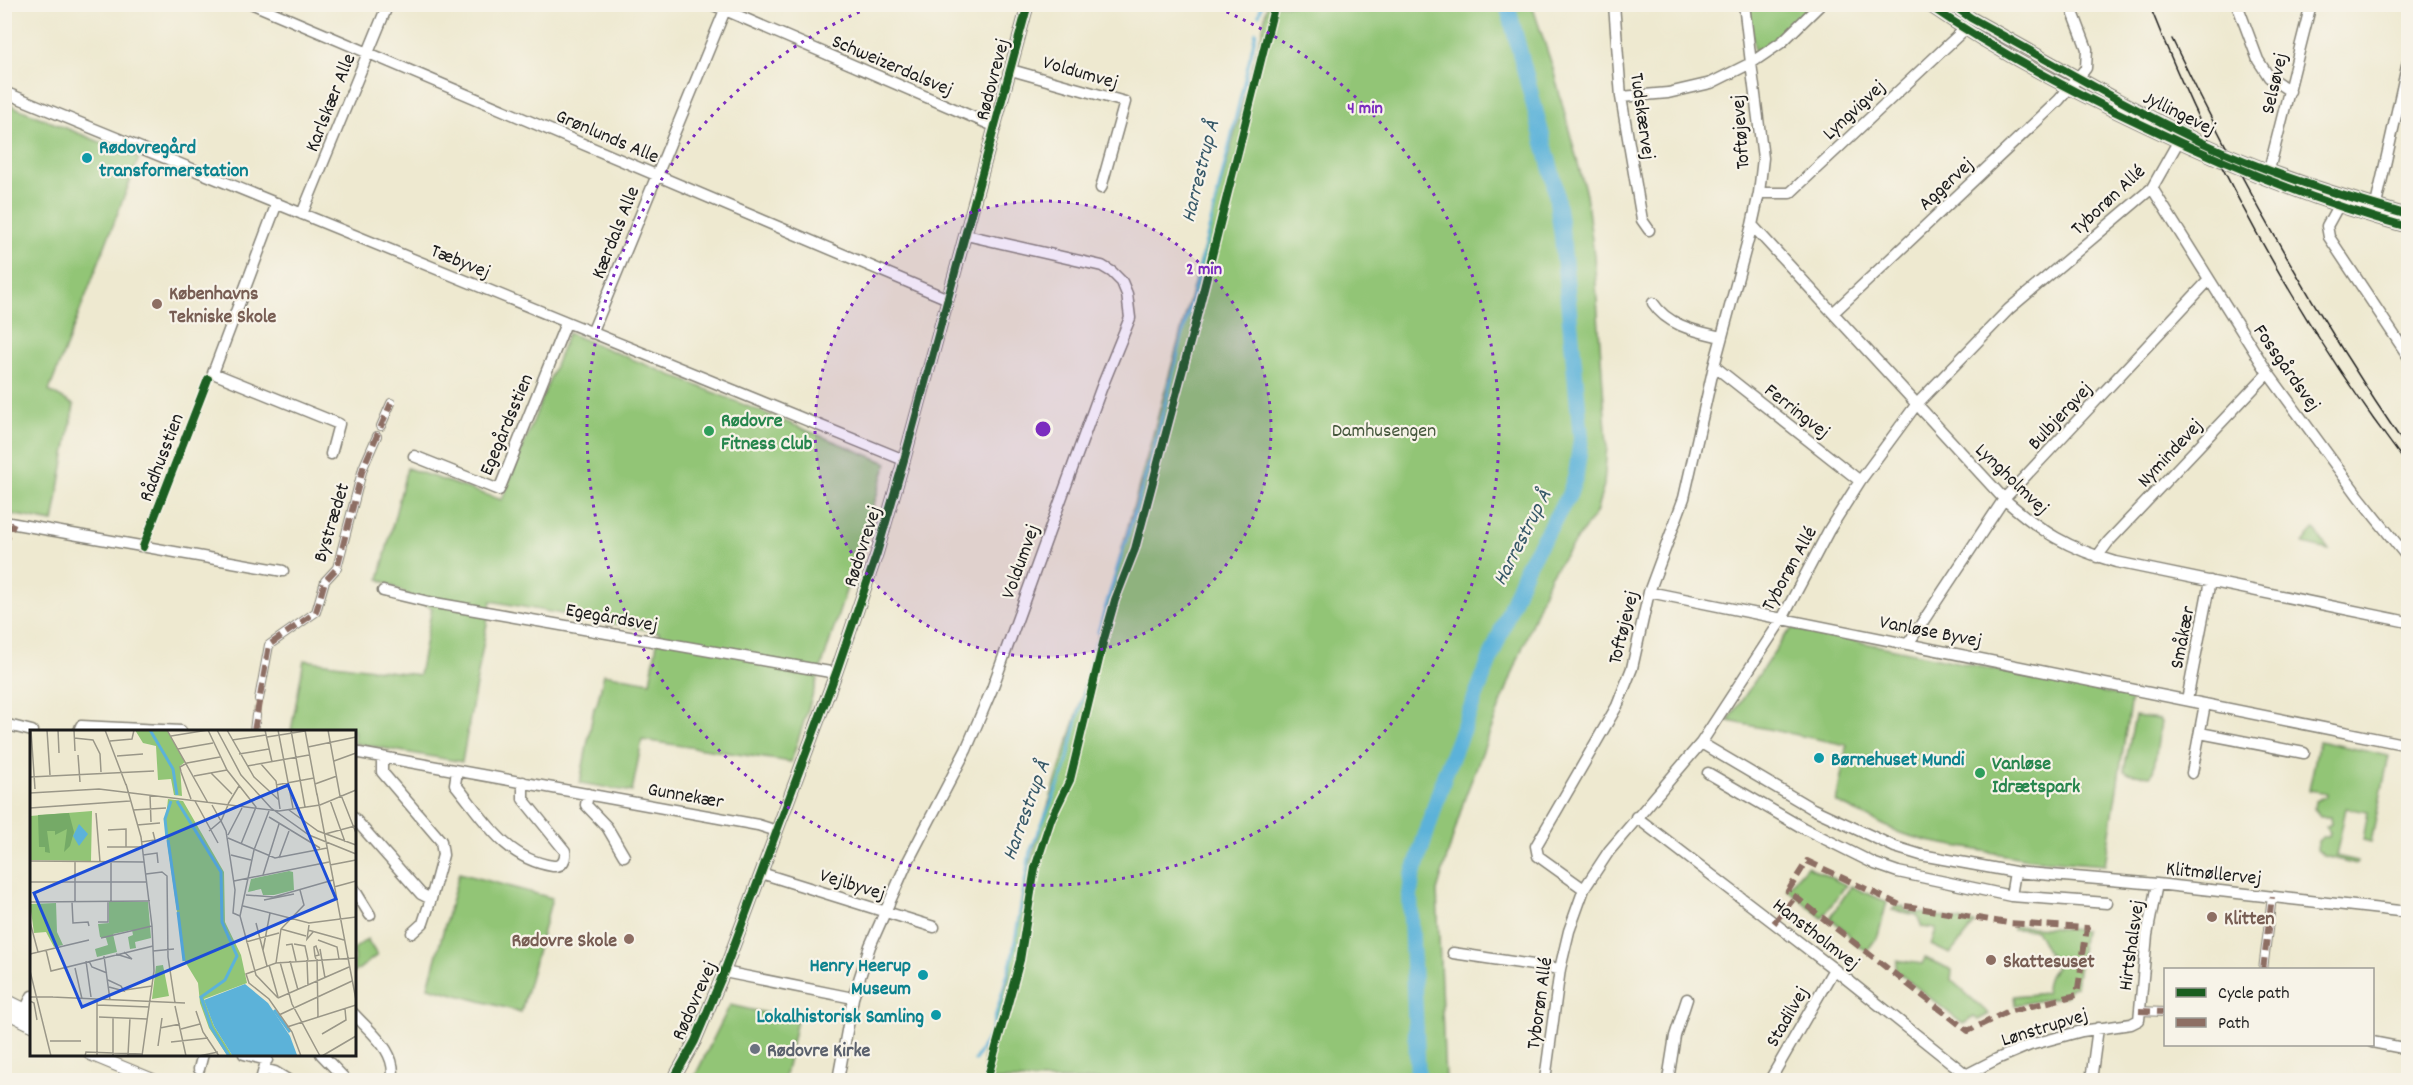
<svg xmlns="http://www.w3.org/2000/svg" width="2413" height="1085" font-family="Dekko,sans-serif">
<rect width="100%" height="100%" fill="#f7f3e8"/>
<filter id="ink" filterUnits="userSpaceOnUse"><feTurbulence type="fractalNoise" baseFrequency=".0167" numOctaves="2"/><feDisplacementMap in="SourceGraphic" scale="12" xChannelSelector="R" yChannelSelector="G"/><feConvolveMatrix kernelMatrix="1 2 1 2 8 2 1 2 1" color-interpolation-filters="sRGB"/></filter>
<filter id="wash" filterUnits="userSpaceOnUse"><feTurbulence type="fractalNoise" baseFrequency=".008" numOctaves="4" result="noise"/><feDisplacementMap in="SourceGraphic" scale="24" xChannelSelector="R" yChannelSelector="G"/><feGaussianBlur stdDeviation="1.35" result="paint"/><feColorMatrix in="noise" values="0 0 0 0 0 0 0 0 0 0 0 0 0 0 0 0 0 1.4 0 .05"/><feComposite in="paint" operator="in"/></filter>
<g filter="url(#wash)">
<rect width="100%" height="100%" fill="#eee9d0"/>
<path fill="#92c576" stroke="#577049" stroke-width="1.5" d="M1267,5H1532L1552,65L1586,194L1594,255L1607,445L1604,485L1596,513L1550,576L1464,800L1437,891L1445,1080H985L984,1053L1008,981L1030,863L1078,711L1262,33Z
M1748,5H1811L1778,38L1755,52Z
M5,103L139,158L49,391L74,405L53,522L5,513Z
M568,333L887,463L791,762L642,740L632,792L580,783L594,708L597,704L604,674L650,682L659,632L491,601L462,762L354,743V731H291L304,660L419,675L432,608L379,579L407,468L502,500Z
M2314,529L2329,550L2303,544Z
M1793,628L2131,698L2105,865L2028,859L1927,841L1900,833L1836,802L1847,745L1728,721L1784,637Z
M2135,716L2159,719L2161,722L2153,773L2150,776L2127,773L2124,770Z
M2319,741L2389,756L2371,842L2363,840L2368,812L2346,808L2336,856L2358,861L2357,864L2324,856L2317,850L2318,841L2323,837H2329L2330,832L2326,827L2331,824L2330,817H2320L2314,809L2315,801L2326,796L2327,793L2309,790Z
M1807,866L1846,885L1822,918L1787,889Z
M459,873L552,898L521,1012L428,987Z
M1851,886L1887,902L1878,936L1867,951L1851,940L1848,933L1830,918Z
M1896,906L1904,907L1905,910L1975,923L1950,954L1931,945L1936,929L1922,927L1917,915L1892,910Z
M2013,926L2084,930L2076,986L2070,987L2066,996L2015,1005L2014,996L2046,993C2046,984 2048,973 2056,968L2036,930L2013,929Z
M367,939L377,955L354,973V949Z
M1925,958L1952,970L1951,980L1989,1014L1978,1020L1974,1017L1963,1024L1895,970L1897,960L1922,964Z
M730,1005L797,1020L784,1080H693Z"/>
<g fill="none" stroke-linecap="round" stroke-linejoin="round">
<path stroke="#5cb2d9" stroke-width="3" d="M1259,15L1262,4
M1098,632L1154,448L1214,210L1256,32
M975,1060L991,1032L1012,959L1030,852L1065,770L1096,642"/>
<path stroke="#5cb2d9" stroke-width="16" d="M1418,1080L1410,895L1412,878L1445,774L1526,568L1569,495L1576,475L1581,438L1562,236L1554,181L1507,4"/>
</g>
</g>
<g filter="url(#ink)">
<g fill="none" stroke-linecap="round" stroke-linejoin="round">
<path stroke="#cecab5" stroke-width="8" stroke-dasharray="8 4" stroke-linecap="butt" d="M256,715L259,699"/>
<g stroke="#858276" stroke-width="10">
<path id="pedestrian" d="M381,426L391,403
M259,699L269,645L316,612L325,581L337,568L363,468L377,436
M254,731L256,715
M2263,970L2272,897
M2139,1011L2166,1012"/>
</g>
<g stroke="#858276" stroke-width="13">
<path id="minor" d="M253,4L948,299
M711,4L996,127
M1614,4L1621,97L1642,220L1649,230
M1744,4L1751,63L1782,42L1821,4
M2237,4L2258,60L2269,77L2290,91
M1011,70L1125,102L1101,188
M4,92L904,460
M2269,170L2311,4
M2152,188L2268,373L2359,497L2408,558
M1759,193H1790L1964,30
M277,203L213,373L339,424L331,454
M2376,205L2408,62
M2338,206L2327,226L2329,237L2408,356
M302,214L388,4
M1752,225L2004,499C2042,532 2067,548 2116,562L2408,622
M1653,303C1668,326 1696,331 1721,337
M1833,313L2059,100L2086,68L2087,49L2070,4
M592,333L725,10
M1714,366L1860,481
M414,456L499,490L566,323
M4,522L283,571
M2097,557L2108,542L2268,373
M383,591L429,602L836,673
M1649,592L2408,745
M1908,644L2004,499L2209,280
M2187,700L2210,581
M4,724L32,731
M79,731L81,726L181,731
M2200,733L2304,753
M1701,743L1813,809L1895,847L1921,855L2015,872L2157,884L2408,912
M354,752L758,825L777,831
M457,771L455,784C484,819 505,859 553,866C563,867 566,859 565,851L523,799V782
M1708,773L1803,828L1875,864L1898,872L2011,896L2107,903
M2192,773L2205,704
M588,794L586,805L607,827L624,856
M1636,817L1834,969L1973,1080
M354,818L421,894L431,899L443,855L441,841L382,772V757
M761,873L934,927
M354,889L370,915
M1584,889L1538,856L1536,846L1617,706L1632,668L1649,592L1684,498L1714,366L1752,225L1759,193L1763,158L1751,63L1711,83L1668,93L1621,97
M2011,896L2015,872
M412,933L423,923L431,899
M1453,953L1560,969
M724,972L853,998
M354,1014C371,1033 398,1052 392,1080
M22,1017L32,996
M2372,1042L2408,1049
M244,1054L267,1060
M321,1054L346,1080
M199,1069L203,1054
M264,1069L275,1072L288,1080
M261,1080L268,1054
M838,1080L853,998L870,946L905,867L966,750L992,689L1101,389L1130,318L1127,294L1122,282L1112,272L1102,266L966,235
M1545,1080L1560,969L1569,931L1584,889L1609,851L1701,743L1782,619L1829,530L1860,481L1916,405L2009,309L2152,188L2178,142
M1668,1080L1675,1036L1687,999
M1770,1080L1834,969
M1956,1080L1997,1059L2030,1045L2082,1031L2131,1024L2139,1020L2147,935L2157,884
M2091,1080L2098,1028"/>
</g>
<g stroke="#858276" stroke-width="14">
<path id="tertiary" d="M1927,4C1995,51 2067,89 2141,124C2228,166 2316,202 2408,227
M1951,4L1971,18C2048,60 2123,105 2201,142C2267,173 2339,195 2408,215
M4,999L32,1013
M4,1011L32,1025
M90,1054L153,1080
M673,1080L695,1041L724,972L836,673L877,553L904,460L1028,4"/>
</g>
<use href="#pedestrian" stroke="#fff" stroke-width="8"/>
<use href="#minor" stroke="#fff" stroke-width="10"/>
<use href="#tertiary" stroke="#fff" stroke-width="12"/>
<path stroke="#1c1c1c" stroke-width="1.5" d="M2149,4C2215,170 2300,324 2408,466
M2172,39C2240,181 2319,320 2408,450"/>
<path stroke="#8d6e63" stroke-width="6" stroke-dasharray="12 6" stroke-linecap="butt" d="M4,546L14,523
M254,731L269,645L316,612L325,581L337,568L363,468L391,403
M1807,861L1900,905L2008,923L2087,928L2077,995L2007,1012L1968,1031L1788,891Z
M1774,923L1795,897
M2263,970L2272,897
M2139,1011L2166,1012"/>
<g stroke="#f7f3e8" stroke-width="11">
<path id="cycleway" d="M1927,4C1995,51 2067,89 2141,124C2228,166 2316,202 2408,227
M1951,4L1971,18C2048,60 2123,105 2201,142C2267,173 2339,195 2408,215
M143,547L208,379
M673,1080L695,1041L724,972L836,673L877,553L904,460L1028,4
M987,1080L1020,960L1035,868L1051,819L1070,780L1104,639L1115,600L1135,549L1196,320L1275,4"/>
</g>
<use href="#cycleway" stroke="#1b5e20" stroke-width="8"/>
</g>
</g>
<circle cx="1043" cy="429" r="228" fill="#7b2cbf" fill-opacity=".12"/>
<g fill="none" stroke="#7b2cbf" stroke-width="3" stroke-dasharray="3 6">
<circle cx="1043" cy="429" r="228"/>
<path d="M1210 5A456 456 0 1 1 876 5"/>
</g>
<g fill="#0f9aa8" stroke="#f7f3e8" stroke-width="2">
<circle cx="87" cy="158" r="6"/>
<circle cx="1819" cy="758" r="6"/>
<circle cx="923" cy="975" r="6"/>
<circle cx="936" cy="1015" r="6"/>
</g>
<g fill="#8d6e63" stroke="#f7f3e8" stroke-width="2">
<circle cx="157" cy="304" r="6"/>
<circle cx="2212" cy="917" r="6"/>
<circle cx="629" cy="939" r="6"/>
<circle cx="1991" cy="960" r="6"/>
</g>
<g fill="#2e9e5b" stroke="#f7f3e8" stroke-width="2">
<circle cx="709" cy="431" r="6"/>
<circle cx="1980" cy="773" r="6"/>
</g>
<circle fill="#6b7280" stroke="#f7f3e8" stroke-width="2" cx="755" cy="1049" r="6"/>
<g text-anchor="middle" stroke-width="4.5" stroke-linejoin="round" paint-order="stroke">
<g font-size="20" fill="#1c1c1c" stroke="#f7f3e8">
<text transform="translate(893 64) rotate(23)" y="7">Schweizerdalsvej</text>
<text transform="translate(1081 71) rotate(16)" y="7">Voldumvej</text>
<text transform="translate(991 79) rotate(-75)" y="7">Rødovrevej</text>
<text transform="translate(2273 83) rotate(-77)" y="7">Selsøvej</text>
<text transform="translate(329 102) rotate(-68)" y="7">Karlskær Alle</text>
<text transform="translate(1853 109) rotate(-43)" y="7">Lyngvigvej</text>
<text transform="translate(2180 112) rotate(26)" y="7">Jyllingevej</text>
<text transform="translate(1644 116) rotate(82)" y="7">Tudskærvej</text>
<text transform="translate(1739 132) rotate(-94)" y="7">Toftøjevej</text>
<text transform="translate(608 135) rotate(23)" y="7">Grønlunds Alle</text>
<text transform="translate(1945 183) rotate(-43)" y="7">Aggervej</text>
<text transform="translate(2107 199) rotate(-43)" y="7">Tyborøn Allé</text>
<text transform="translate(614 232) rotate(-68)" y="7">Kærdals Alle</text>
<text transform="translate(461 260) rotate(22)" y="7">Tæbyvej</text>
<text transform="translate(2288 367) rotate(55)" y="7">Fossgårdsvej</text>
<text transform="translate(1798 410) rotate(38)" y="7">Ferringvej</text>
<text transform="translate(2059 415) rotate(-47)" y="7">Bulbjergvej</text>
<text transform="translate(505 424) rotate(-67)" y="7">Egegårdsstien</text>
<text transform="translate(2169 452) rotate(-47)" y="7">Nymindevej</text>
<text transform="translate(160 457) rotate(-69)" y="7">Rådhusstien</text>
<text transform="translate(2013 478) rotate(44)" y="7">Lyngholmvej</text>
<text transform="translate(330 522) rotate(-73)" y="7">Bystrædet</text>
<text transform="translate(861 546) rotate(-72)" y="7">Rødovrevej</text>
<text transform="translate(1019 561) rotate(-70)" y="7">Voldumvej</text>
<text transform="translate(1788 568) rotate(-61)" y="7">Tyborøn Allé</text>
<text transform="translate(612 616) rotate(10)" y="7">Egegårdsvej</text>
<text transform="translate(1622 627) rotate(-76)" y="7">Toftøjevej</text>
<text transform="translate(1931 630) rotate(11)" y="7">Vanløse Byvej</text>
<text transform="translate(2181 637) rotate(-79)" y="7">Småkær</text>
<text transform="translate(686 794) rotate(10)" y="7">Gunnekær</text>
<text transform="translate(2214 872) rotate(6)" y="7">Klitmøllervej</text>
<text transform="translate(853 883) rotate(17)" y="7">Vejlbyvej</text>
<text transform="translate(1817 933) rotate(38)" y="7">Hanstholmvej</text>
<text transform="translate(2130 945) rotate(-82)" y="7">Hirtshalsvej</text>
<text transform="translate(693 1000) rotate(-66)" y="7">Rødovrevej</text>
<text transform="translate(1538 1003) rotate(-82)" y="7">Tyborøn Allé</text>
<text transform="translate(1786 1016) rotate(-60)" y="7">Stadilvej</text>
<text transform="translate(2044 1026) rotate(-17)" y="7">Lønstrupvej</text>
</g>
<g font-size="20" font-weight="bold" fill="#0d838f" stroke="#f7f3e8" text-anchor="start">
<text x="99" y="153">Rødovregård<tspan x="99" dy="23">transformerstation</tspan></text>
<text x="1831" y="765">Børnehuset Mundi</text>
<text x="911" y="971" text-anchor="end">Henry Heerup<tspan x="911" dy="23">Museum</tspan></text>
<text x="924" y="1022" text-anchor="end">Lokalhistorisk Samling</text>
</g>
<g font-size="20" font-weight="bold" fill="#785e54" stroke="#f7f3e8" text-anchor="start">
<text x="169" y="299">Københavns<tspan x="169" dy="23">Tekniske Skole</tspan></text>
<text x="2224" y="924">Klitten</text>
<text x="617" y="946" text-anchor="end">Rødovre Skole</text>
<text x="2003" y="967">Skattesuset</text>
</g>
<g font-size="20" font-weight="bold" fill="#27864d" stroke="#f7f3e8" text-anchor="start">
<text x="721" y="426">Rødovre<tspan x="721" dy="23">Fitness Club</tspan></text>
<text x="1992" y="769">Vanløse<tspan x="1992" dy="23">Idrætspark</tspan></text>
</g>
<g font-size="20" fill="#45573c" stroke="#f7f3e8">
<text x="1384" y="436">Damhusengen</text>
</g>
<g font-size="20" font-weight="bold" fill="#5b616d" stroke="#f7f3e8" text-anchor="start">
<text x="767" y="1056">Rødovre Kirke</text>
</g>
<g font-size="21" font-style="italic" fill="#365868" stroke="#f7f3e8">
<text transform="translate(1199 171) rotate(-76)" y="7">Harrestrup Å</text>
<text transform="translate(1521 537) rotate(-63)" y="7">Harrestrup Å</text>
<text transform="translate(1025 810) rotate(-70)" y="7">Harrestrup Å</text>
</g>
</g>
<g transform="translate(30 730)">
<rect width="326" height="326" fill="#eee9d0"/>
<path d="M105,0H137L155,32L150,36L152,66L144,65L141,49L128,50L126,16L113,13ZM138,69L153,71L194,142L195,192L211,225L217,253L174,269L184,296L202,325H197L179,298L170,273L168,253L154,230L135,97ZM62,81L61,131L0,130V86ZM259,141L263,142L264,160L244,165H233L231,159L218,162L221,149ZM79,172H118L121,208L105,212L106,218L100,219L98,207L103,205L102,200L83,204L87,222L67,227L65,219L78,215L76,208L70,207L68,194L79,193ZM26,173L27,202L33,215L24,217L16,202L4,203L0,174ZM133,235L139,266L122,269L126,236Z" fill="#92c576"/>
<path d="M39,83L44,102L40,116L34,122L37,99L25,105V101H17L20,123L15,122V117H9L8,85Z" fill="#75aa67"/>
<path d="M49,94L58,104L49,116L43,106ZM215,254L238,273L260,306L267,325H202L184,296L174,270Z" fill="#5cb2d9"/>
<path fill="none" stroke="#5cb2d9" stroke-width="3" d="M120,0L143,39L147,65M147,71L191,142L192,192L207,226L195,250L171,267L181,297L199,326M137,108L135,89L141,71M138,110L148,180M148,182L154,231M244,280L260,302"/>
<path fill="none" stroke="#9a9788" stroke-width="1.5" d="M1,0L5,59M17,0L20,45M28,0L29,23M44,0L45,21M75,0L96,55M137,0L178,73M178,0L197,40L226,77L211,114M187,0L211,45L241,78L279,105L326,124M197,0L224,47L249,70M235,0L242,32M248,0L263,78M261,0L275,77M275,0L287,65M298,0L310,66M141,6L178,0M237,7L275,1M44,8L63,10L70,24L71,42M202,10L236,5M80,11L102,9L104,0M278,17L326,7M148,19L183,13M209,24L239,19M48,25L50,52M87,26L113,24M304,31L326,23M157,33L150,37L151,42L161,69M157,33L190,27M231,34L246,51L250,79M217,36L279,25M181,43L202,64M164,46L197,40M0,47L124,41M96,54L111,107L122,196L124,241L112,326M285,54L307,46M246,55L284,48M0,63L69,59L249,81L290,75L326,60M287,64L326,270M120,65L121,92M311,65L326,103M300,70L315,112M165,71L188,113M198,74L209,56M182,75L191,91L198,75M0,78L100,71M103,80L136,78M259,80L288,101L326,115M239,81L224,120L210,186L226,245L248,268M66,83L70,132M239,87L290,118M107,95L130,93M78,100L96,99V117M179,101L191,91L196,101L205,160L203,183L210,186M295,104L325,96M198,105L212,78M198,108L245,128L297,118M111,112L125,110L123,102M77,117H112M113,125L127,123L128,133M201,125L221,130M249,128L259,101M0,131L114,132M45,131V172M81,132V171M300,135L326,130M116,144L132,142L137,146L138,227L145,273M233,145L249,94M204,151L299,132M0,152H117M304,157L326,151M216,165L244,167L303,150M234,170L264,164M0,172L120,171M42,172L43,193L58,192L59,196M213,176L279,193L326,187M0,192L8,222M68,192H78V172M226,193L237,236M279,195L277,209L283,202M251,199L276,206M278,200L314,210M71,208L122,196M288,210L307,217L309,229M216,212L249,203M264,214L275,216L278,230M256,215L262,214L266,231M290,219L295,248M16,220L21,241L123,216M233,220L240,183M123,221L144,219M0,224L59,210M86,224L102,229L94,222M74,226L80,270M285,226L289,225L286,216L284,217V218L285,226L286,229M287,229L288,287M277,230L278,256M56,231L61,267M59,231L62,237L77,243M260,231L268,260M250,232L262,274L290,326M246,233L251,199L274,175L270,160M239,235L248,267M45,238L52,269M0,241L21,326M78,250L91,256L94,261L79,257M95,260L122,256M0,267H23M22,267L155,273M248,268L319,237M67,270V326M0,271L4,273L7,290M67,275L119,277M145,276L156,326M166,281L173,302L189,326M249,285L322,251M69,287L117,289M257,297L326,275M130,298L150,294M151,299L170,294M292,304L316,290L315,279M20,311H51M141,312L178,308M128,316L132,288M98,325L100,288M55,326L56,322L112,324M83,326V288M169,326L188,322M271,326L262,302L239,269L219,253L216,244L246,233L326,228M292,326L326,306"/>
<path fill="#1d4ed8" fill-opacity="0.15" stroke="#1d4ed8" stroke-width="3" d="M258,55L306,169L52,277L4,163Z"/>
<rect width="326" height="326" fill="none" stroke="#1c1c1c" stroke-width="3"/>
</g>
<circle cx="1043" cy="429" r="9" fill="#7b2cbf" stroke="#f7f3e8" stroke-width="3"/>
<g font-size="18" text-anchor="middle" font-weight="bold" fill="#7b2cbf" stroke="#f7f3e8" stroke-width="4.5" stroke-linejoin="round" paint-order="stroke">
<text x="1365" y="113">4 min</text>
<text x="1204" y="274">2 min</text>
</g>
<rect width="2413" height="1085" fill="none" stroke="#f7f3e8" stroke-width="24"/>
<rect x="2164" y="968" width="210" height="78" fill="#f7f3e8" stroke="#9f9d96" stroke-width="1.5"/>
<rect x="2176" y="988" width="30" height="9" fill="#1b5e20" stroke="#9f9d96" stroke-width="1.5"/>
<text x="2218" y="998" font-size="18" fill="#1c1c1c">Cycle path</text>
<rect x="2176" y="1018" width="30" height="9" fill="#8d6e63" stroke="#9f9d96" stroke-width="1.5"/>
<text x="2218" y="1028" font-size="18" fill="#1c1c1c">Path</text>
</svg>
